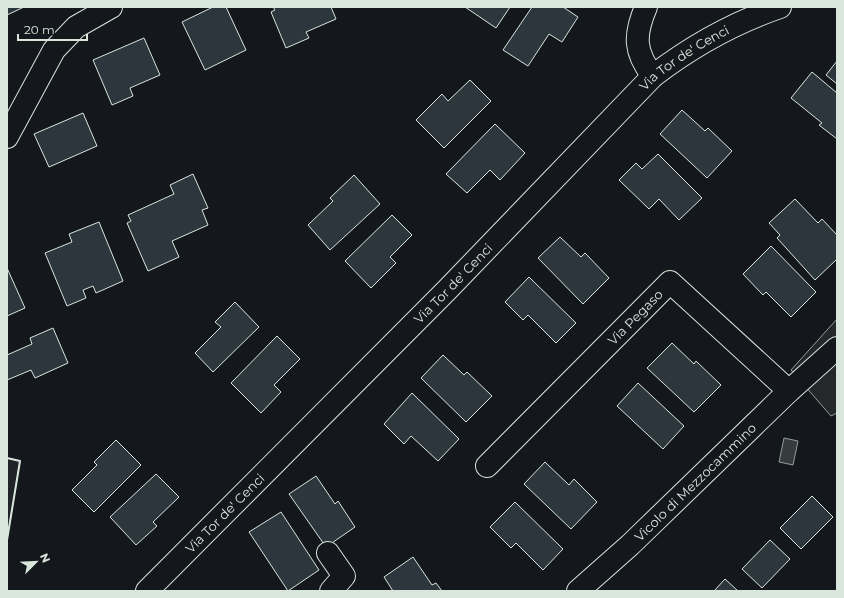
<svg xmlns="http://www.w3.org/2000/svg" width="844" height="598" font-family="Montserrat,sans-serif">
<rect width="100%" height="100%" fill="#14181c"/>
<path fill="#202428" stroke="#939e99" d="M7,458L20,461L7,540Z"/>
<path fill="#24282b" stroke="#939e99" d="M837,319V413L831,416L791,370Z"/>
<path fill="#363b3e" stroke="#939e99" d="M784,438L798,441L793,465L779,462Z"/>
<path fill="#2c363c" stroke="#d8e6dc" d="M7,7H24L7,15Z
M213,7H226L246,50L205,70L182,22Z
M273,7H331L336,19L306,32L309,38L286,48L271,12L275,10Z
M465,7H510L496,28Z
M532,7H563L578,17L562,42L549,34L528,66L503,50Z
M144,38L160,75L130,88L133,96L112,105L93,60Z
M837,61V84L826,75Z
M812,72L837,93V139L819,125L822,123L791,98Z
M470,80L491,101L444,148L416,120L442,94L448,101Z
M682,110L705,131L708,128L732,151L707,178L660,134Z
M83,113L97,146L49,167L34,134Z
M495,124L525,153L500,180L490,170L467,193L446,174Z
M658,154L702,198L679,220L659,199L649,209L619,180L636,163L642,169Z
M193,174L208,208L202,210L208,225L172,241L179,257L148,271L127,223L131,221L128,215L174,194L170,185Z
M354,175L380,204L330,250L308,225L333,201L330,198Z
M795,199L818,223L822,219L837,235V259L815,280L777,238L780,235L769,223Z
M392,215L412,235L390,257L396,263L371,288L345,261Z
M99,222L123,281L96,293L93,286L83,290L86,298L67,306L45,253L72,242L69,234Z
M560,237L581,257L585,253L609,278L583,304L538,258Z
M771,246L816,292L791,317L766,292L763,295L743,274Z
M7,268L25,308L7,316Z
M529,277L576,323L556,343L528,315L523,320L505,302Z
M235,302L259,327L213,372L195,353L221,327L215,322Z
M53,328L68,363L35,378L31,370L7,380V355L32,344L30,338Z
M277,336L300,359L274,385L281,392L261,413L231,383Z
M672,343L694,364L696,361L721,385L694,412L647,368Z
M443,355L464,375L467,372L492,396L466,422L421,378Z
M638,383L684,426L663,449L617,406Z
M412,393L459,439L438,461L411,436L404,444L384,424Z
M116,440L141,465L94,512L72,490L97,465L94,462Z
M545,462L569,485L574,479L597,502L571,529L524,484Z
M156,474L179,497L153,522L157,526L136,545L110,517Z
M316,476L335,504L338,501L355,527L326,547L289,494Z
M812,496L833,517L801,549L780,528Z
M515,502L563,549L543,570L516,543L511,548L490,527Z
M281,512L319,570L288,591L249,532Z
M770,540L790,559L762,588L742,569Z
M413,557L432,585L436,583L442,591H393L384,577Z
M725,579L738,591H714Z"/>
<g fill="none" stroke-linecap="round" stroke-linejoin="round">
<g stroke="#d8e6dc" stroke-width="24">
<g id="minor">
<path d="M646,7C634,35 634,52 653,76"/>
<path d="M7,137L54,50L76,27L111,7"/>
<path id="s1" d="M487,466L670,282L789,391"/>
<path d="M328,553L344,576L331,591"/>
<path id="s2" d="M147,591L447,290L653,76C692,46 733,23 780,7"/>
<path id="s3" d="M578,591L630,545L789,391L837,348"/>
</g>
</g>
<use href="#minor" stroke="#14181c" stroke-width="22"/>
<path stroke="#d8e6dc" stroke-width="2" d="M7,458L20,461L7,540"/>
</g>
<g text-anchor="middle" stroke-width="3" stroke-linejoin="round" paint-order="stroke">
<g font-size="13" fill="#d8e6dc" stroke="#14181c">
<text dy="5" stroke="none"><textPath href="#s2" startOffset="758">Via Tor de' Cenci</textPath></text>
<text dy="5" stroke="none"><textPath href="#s2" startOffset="434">Via Tor de' Cenci</textPath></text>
<text dy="5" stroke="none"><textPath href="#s1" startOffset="210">Via Pegaso</textPath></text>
<text dy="5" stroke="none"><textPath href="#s3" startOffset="160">Vicolo di Mezzocammino</textPath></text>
<text dy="5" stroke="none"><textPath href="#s2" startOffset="110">Via Tor de' Cenci</textPath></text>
</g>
</g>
<rect width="844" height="598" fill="none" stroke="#d8e6dc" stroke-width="16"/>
<g transform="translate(36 562) rotate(66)" stroke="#14181c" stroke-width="3" paint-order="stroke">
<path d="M0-3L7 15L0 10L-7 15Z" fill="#d8e6dc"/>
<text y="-6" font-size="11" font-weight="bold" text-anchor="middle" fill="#d8e6dc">N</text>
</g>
<path d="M18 34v6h69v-6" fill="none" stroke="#d8e6dc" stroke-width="2"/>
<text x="24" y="34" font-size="12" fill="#d8e6dc" stroke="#14181c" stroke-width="3" paint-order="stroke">20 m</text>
</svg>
